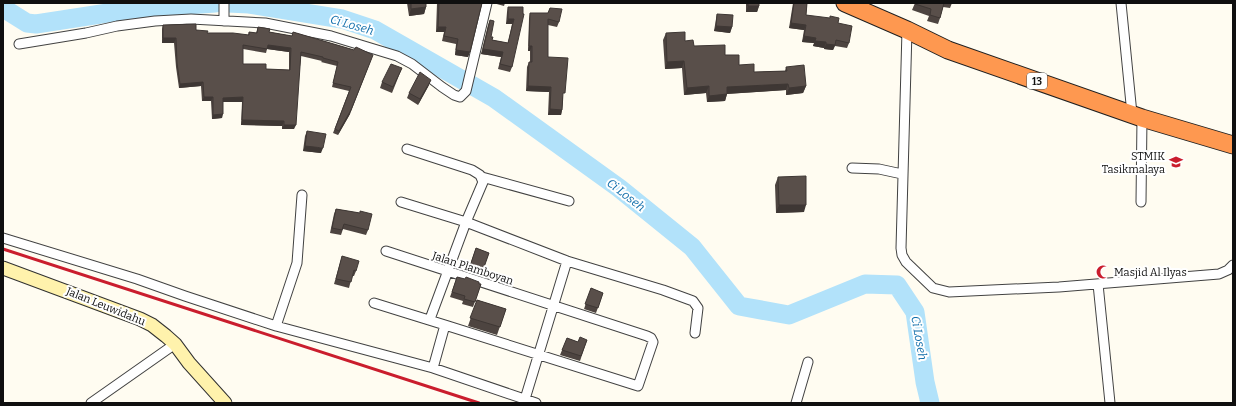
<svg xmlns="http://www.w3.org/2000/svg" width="1236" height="406" font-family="Bitter,serif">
<rect width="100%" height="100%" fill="#fffcf1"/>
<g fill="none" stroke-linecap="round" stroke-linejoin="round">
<path stroke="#b2e2fa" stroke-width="19" d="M228,3L249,4L342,19L375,30L494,98L619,188L692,247L739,306L789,315L865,284L897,285L915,312L925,382L930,403
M3,8L27,23L36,24L133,9L215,3"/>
<g stroke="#424242" stroke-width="11">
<path id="street" d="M1121,3L1132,114
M224,21V3
M907,30L901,248L902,255L906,262L933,288L949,292L1059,287L1219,274L1228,270L1233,265
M19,44L86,33L117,26L155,21L191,19L265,23L331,36L397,56L412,64L442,87L454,95L460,97L466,91L487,3
M407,149L472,170L480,175L483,182L466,222L567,261L663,290L693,301L698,308L695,333
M852,168L879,169L902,174
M482,177L569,201
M302,195L297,263L276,326L433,368L536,403
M401,202L466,222L430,319
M1141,202L1142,118
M3,238L137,279L185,296L276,326
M386,251L647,336L651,338L653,342L638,386L445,325
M1098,284L1110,403
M374,303L445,325L433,368
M525,399L567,261
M91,403L175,344
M796,403L808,362"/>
</g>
<g stroke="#313131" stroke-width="15">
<path id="secondary" d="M3,268L140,319L152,325L166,336L175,344L189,363L225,403"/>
</g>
<g stroke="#202020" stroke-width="19">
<path id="highway" d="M845,3L907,30L948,50L1142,118L1233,145"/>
</g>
<use href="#street" stroke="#fff" stroke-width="9"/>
<use href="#secondary" stroke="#fff2ac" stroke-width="13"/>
<use href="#highway" stroke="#fe9850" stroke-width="17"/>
<path stroke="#ca1d2d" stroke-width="3" d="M3,249L479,403"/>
</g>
<path fill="#4d4440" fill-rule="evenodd" d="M407,3H426V7L424,14L409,16Z
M437,3H482L468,57L455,55L456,44L442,41L444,32H436Z
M493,3H505L504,6Z
M746,3H759V6L757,12H746Z
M793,3H807L806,15L838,23L849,43L847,48L835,46L833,50L824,49V48L813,46L814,43L802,42L804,30L789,28Z
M915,3H953H952L950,8L943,7L940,18L938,24L927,21L929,16L912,10Z
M508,7H523L512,67L510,72L498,69L501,57L481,54L488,25L490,20L491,37L492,40L508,43L512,24H506L507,12Z
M550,8L559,22L557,27L548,25V57L563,98L562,110L561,115H548L549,92L526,91L527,67L529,62H530V51H528L529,19L530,13H548Z
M717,14L732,27L730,33L714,31L716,19Z
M163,25L196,30L207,33L248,35L249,32L256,33L258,27L269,32L292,36L293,32L354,50L350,114L338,135L333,133L349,91L332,87L337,66L321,62L322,61L301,56L294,129H282V126L241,125L242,102H223L222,118L212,119L211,101H202L201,86L179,88L176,67L174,43H162V29ZM243,49L266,53L267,49L289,52V70L266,69L243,64Z
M666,33L685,41L694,46L725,55L739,65L754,72L785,71L786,67L806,86L803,93L786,95V90L727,94L725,101L707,102L706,93L684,95L682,68L665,69L663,40Z
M402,68L392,93L380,88L382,82Z
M429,85L418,105L407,98L409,93Z
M307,131L321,153L303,151L305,136Z
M778,177L804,212L776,213L775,185Z
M336,209L359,213L368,230L366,235L343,229L341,235L330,233L334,214Z
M476,248L489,253L481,276L468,271Z
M342,256L356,271L354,276H352L349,288L334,284Z
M457,277L481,284L473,307L462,304L463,301L450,297Z
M591,288L603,293L596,313L584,309Z
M477,300L506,309L497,335L468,326Z
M567,338L578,342L587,340L580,361L560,355Z"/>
<path fill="#3e3734" d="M748,6H759L757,12H746Z
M426,7L424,14L409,16L411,9Z
M508,19H514L512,24H506Z
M791,23L806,25L804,30L789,28Z
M716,26L732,27L730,33L714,31Z
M438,27H446L444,32H436Z
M804,36L816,38L814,43L802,42Z
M163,38H176L174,43H162Z
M815,41L826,42L824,48L813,46Z
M826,44L835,45L833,50L824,49Z
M268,45L291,48L289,52L267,49Z
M529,46H532L530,51H528Z
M483,49L503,52L501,57L481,54Z
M456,50L470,52L468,57L455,55Z
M373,55L350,114L338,135L339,131Z
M684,61L682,68L665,69L667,62Z
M431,80L429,85L418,105L420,99Z
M203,82L201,86L179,88L180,84Z
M788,84L786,90L724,94L727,87Z
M528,86L551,87L549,92L526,91Z
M709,86L706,93L684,95L687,88Z
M806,86L803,93L786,95L789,88Z
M727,94L725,101L707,102L709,96Z
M204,97H213L211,101H202Z
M243,97L242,102H221L223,98Z
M550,109L562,110L561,115H548Z
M223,114L222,118L212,119L213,115Z
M242,120L284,121L282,126L241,125Z
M284,125H296L294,129H282Z
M305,146L323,148L321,153L303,151Z
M779,205H806L804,212L776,213Z"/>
<path fill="#594f4a" stroke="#3e3734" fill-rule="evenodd" d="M411,3H426V7L411,9Z
M439,3H482L470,52L456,50L458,39L444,36L446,27H438Z
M748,3H759V6H748Z
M794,3H807L806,15L830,18V16L839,18L838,23L852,26L849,43L836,40L835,45L826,44V42L815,41L816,38L804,36L806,25L791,23Z
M915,3H944L940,18L930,15L931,9L915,4Z
M508,7H523V14H524L512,67L500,64L503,52L483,49L490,20L494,21L491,37H493L492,40L508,43L514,19H508Z
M550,8L562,9L559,22L548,19V57L568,58L565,93H563L562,110L550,109L551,87L528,86L529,62H532V46H529L530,13H548Z
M717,14L733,15L732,27L716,26Z
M196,24V30L208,31L207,33H233L249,35V32L257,33L258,27L270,29L269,32L292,36L293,32L354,50L356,47L373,55L351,110L339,131L335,129L351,87L333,83L338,62L323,58V57L301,52L296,125H284V121L242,120L243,97L223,98V114L213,115V97H204L203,82L180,84L177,63L176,38H163V25ZM243,45L267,49L268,45L291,48L290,70L266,69V64H243Z
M685,32V41L693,40L694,46L725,45V55H739V65L754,64V72L787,71L786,67L804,65L806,86L789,88L788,84L727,87V94L709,96V86L687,88L684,61L667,62L666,33Z
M391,64L402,68L393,87L382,82Z
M420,72L431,80L420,99L409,93Z
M307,131L326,134L323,148L305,146Z
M806,176V205H779L778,177Z
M336,209L360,213V211L372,214L368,230L344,224L342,230L332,228Z
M476,248L489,253L483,270L470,266Z
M342,256L359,261L356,271L354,270L351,282L336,279Z
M457,277L465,279L466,277L479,282V284H481L475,302L464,299L465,296L452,292Z
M591,288L603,293L598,308L585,304Z
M477,300L506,309L500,327L470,318Z
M580,337L587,340L581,356L562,350L567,338L578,342Z"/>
<defs>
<g id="school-bare" transform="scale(1.08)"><path d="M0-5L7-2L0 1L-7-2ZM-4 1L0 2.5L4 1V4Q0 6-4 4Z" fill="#ca1d2d" stroke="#fff" stroke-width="2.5" paint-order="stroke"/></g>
<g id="mosque-bare" transform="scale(1.08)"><path d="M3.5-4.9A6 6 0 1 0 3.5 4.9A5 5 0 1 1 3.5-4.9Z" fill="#ca1d2d" stroke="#fff" stroke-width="2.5" paint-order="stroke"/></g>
</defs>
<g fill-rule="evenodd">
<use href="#school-bare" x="1176" y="162"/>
<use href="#mosque-bare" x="1103" y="272"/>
</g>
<g text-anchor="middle" stroke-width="4" stroke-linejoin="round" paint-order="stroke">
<rect fill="#fff" stroke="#575757" stroke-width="1" x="1027" y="73" width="20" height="16" rx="3"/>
<g font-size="10" font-weight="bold" fill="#0f0f0f">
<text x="1037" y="85">13</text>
</g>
<g font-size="11" fill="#0f0f0f" stroke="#fff" text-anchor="end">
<text x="1165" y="160">STMIK<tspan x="1165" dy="13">Tasikmalaya</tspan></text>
<text x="1114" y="276" text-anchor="start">Masjid Al Ilyas</text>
</g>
<g font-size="11" fill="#0f0f0f" stroke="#fff">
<text transform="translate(473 268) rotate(18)" y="4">Jalan Plamboyan</text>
<text transform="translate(106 306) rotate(22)" y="4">Jalan Leuwidahu</text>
</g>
<g font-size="12" font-style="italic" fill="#0f6daa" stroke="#fff">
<text transform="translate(352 25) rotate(16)" y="4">Ci Loseh</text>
<text transform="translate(626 195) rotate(38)" y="4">Ci Loseh</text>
<text transform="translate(919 338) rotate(80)" y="4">Ci Loseh</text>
</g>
</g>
<rect width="1236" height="406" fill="none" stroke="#0f0f0f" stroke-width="8"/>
</svg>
